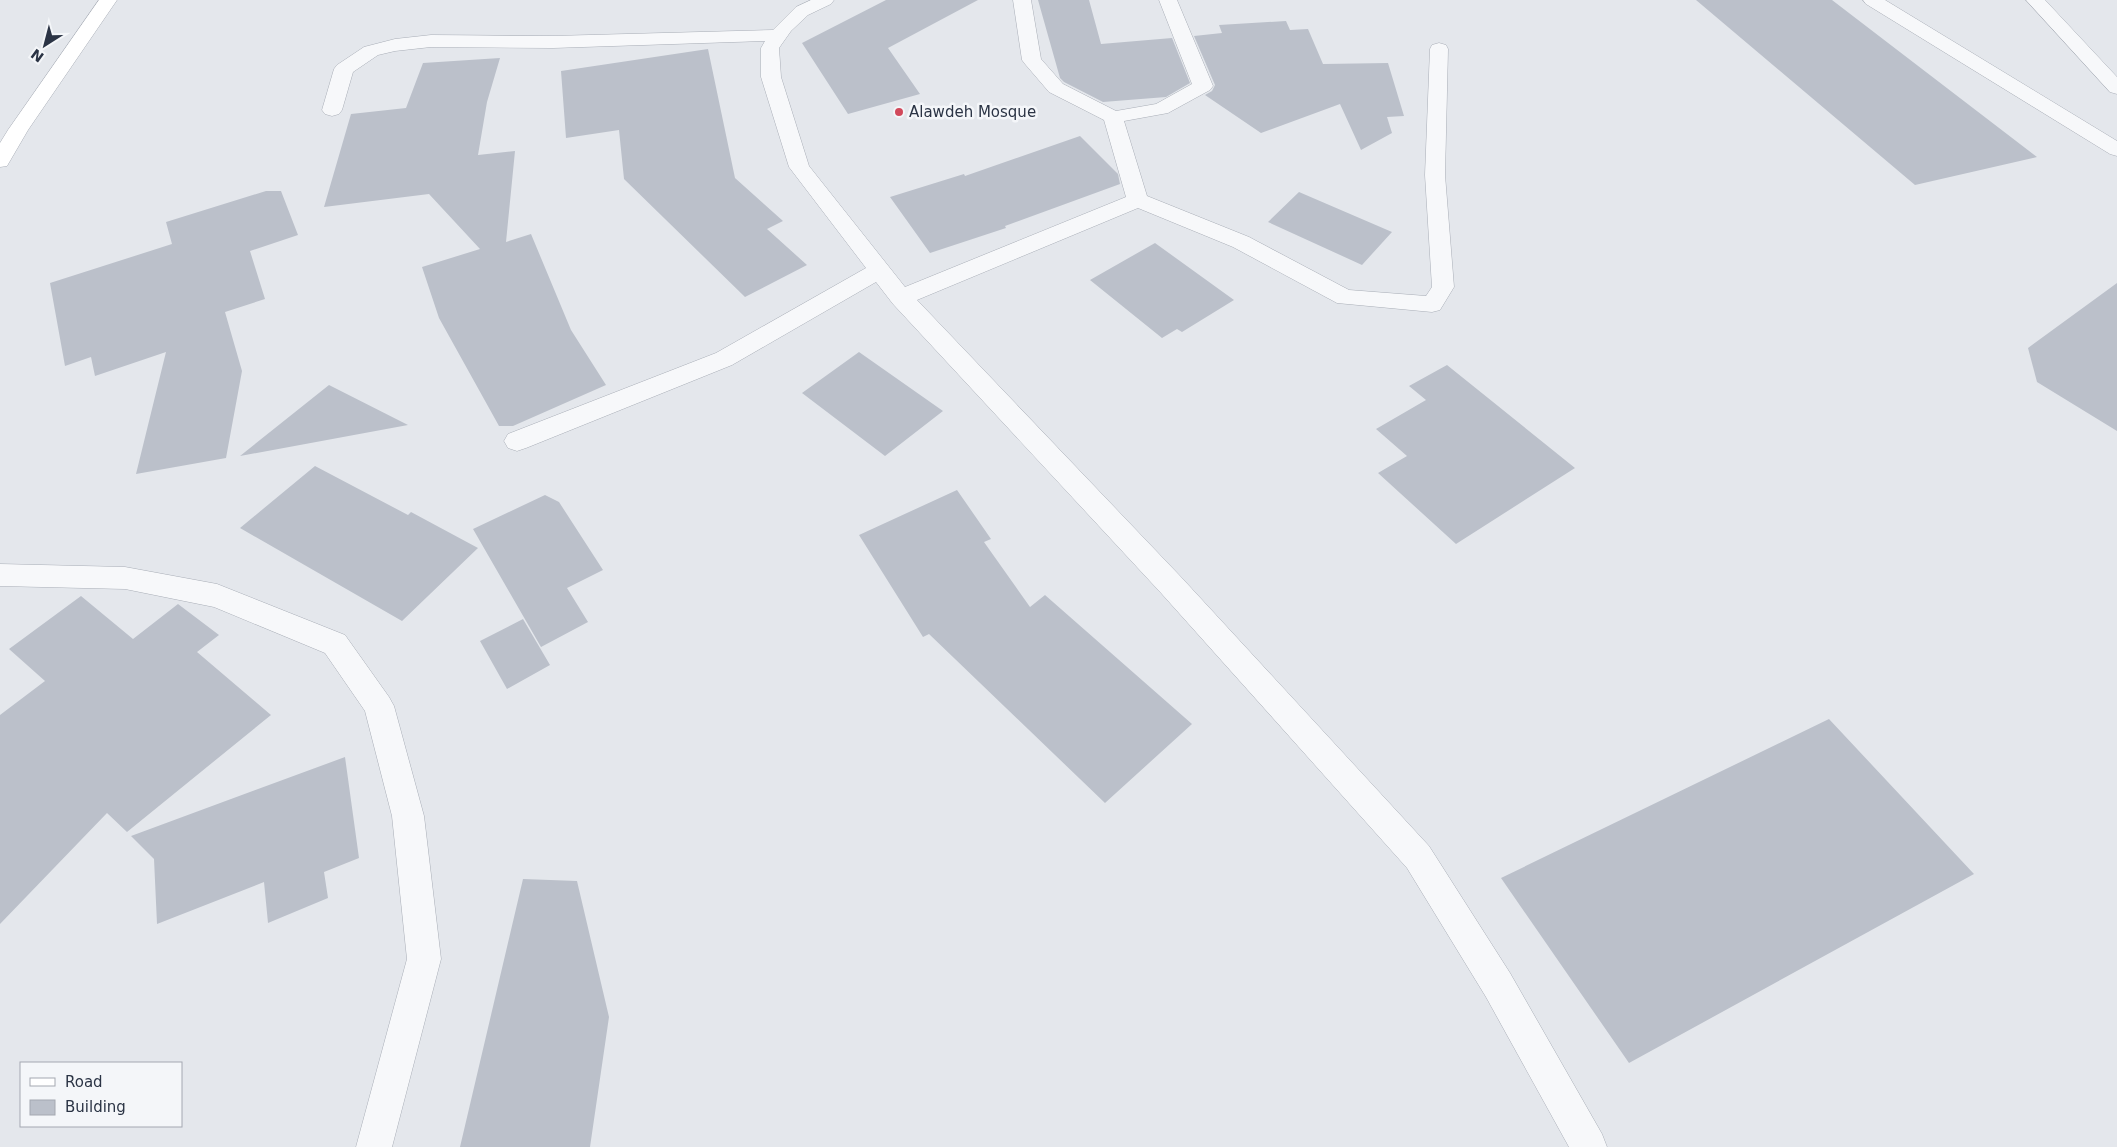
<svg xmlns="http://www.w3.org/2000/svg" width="2117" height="1147" font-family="'DejaVu Sans',sans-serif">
<rect width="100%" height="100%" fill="#e4e7ec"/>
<path fill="#bbc0ca" d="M886,0H978L888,48L920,94L848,114L802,43Z
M1038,0H1089L1101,44L1172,38L1190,83L1166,97L1103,102L1064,82L1060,78Z
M1696,0H1832L2037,157L1915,185Z
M1286,21L1290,30L1308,29L1323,64L1388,63L1404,116L1387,117L1392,133L1361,150L1340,104L1261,133L1205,95L1212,91L1215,85L1194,36L1222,33L1219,25Z
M708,49L735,178L783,221L767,229L807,265L745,297L624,179L619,130L566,138L561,71Z
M500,58L487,102L478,155L515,151L506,242L531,234L571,330L606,385L513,426H499L439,318L422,267L480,249L429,194L324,207L351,114L406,108L423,63Z
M1080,136L1118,174L1120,184L1005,226L1006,228L930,253L890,197L964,174L965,176Z
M266,191H281L298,235L250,251L265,299L225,312L242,371L226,458L136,474L166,352L95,376L91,357L65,366L50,283L172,244L166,222Z
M1299,192L1392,232L1362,265L1268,222Z
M1155,243L1234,300L1182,332L1177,329L1162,338L1090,280Z
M2117,283V431L2037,382L2028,348Z
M859,352L943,411L885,456L802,393Z
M1447,365L1575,468L1456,544L1378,473L1407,456L1376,429L1426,400L1409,386Z
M329,385L408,425L240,456Z
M315,466L408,515L411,512L478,548L402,621L240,528Z
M957,490L991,539L984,542L1030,607L1045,595L1192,724L1105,803L929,634L923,637L859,535Z
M545,495L559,502L603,570L567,588L588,622L541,647L473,529Z
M81,596L133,639L178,604L219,635L197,652L271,715L127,832L107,813L0,924V715L45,681L9,649Z
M523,619L550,665L507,689L480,641Z
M1829,719L1974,874L1629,1063L1501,878Z
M345,757L359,858L324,872L328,898L268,923L264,882L157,924L154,859L131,836Z
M523,879L577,881L609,1017L590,1147H460Z"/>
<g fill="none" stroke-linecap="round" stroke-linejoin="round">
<g stroke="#a9aeb7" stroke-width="1">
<path id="street" d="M811,0H834L831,4L808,15L791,31L779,48L781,77L809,166L905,287L1126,197L1104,120L1049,92L1025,64L1022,60L1013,0H1031L1041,59L1063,84L1116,111L1156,104L1192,84L1159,0H1177L1213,86L1210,90L1168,113L1124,121L1147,196L1249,237L1349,290L1426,296L1432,287L1425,175L1430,49L1432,45L1439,43L1446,45L1448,49L1445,175L1454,287L1440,310L1432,312L1337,303L1233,247L1138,208L917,300L1181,577L1429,846L1510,973L1602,1134L1607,1147H1569L1486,997L1407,868L1161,593L893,304L876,282L732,365L526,448L517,451L508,448L504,441L508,434L716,353L866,268L789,167L761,77V48L765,41L553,48L431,47L395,51L378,55L353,72L342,110L339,114L332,116L325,114L322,110L334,69L337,65L364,47L395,39L431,35L553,36L773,30L796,7Z
M1863,0H1885L2117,141V156L2110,154L1866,4Z
M2026,0H2045L2117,77V94L2110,92Z
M0,564L125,567L217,584L345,635L389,697L394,706L424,816L441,959L392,1147H356L407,959L392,816L365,711L325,653L214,607L125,589L0,586Z"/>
</g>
<g stroke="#a9aeb7" stroke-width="1">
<path id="secondary" d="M99,0H117L28,130L7,166L0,167V143L8,130Z"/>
</g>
<use href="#street" fill="#f7f8fa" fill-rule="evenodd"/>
<use href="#secondary" fill="#fff" fill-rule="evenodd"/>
</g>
<circle fill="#d1495b" stroke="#f4f6f9" stroke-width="2" cx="899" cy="112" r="5"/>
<g text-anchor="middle" stroke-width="5" stroke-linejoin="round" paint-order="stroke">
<g font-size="15" fill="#2b3445" stroke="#f4f6f9" text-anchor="start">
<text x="909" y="117">Alawdeh Mosque</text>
</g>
</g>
<rect x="20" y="1062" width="162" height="65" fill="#f4f6f9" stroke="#a4a8b1"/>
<rect x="30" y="1078" width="25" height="8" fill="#ffffff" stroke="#a4a8b1"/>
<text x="65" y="1087" font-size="15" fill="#2b3445">Road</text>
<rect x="30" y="1100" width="25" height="15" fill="#bbc0ca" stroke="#a4a8b1"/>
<text x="65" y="1112" font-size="15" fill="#2b3445">Building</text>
<g transform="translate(45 45) rotate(216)" stroke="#f4f6f9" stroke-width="4" paint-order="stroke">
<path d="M0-4L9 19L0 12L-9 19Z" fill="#2b3445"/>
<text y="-8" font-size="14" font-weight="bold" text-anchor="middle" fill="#2b3445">N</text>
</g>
</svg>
